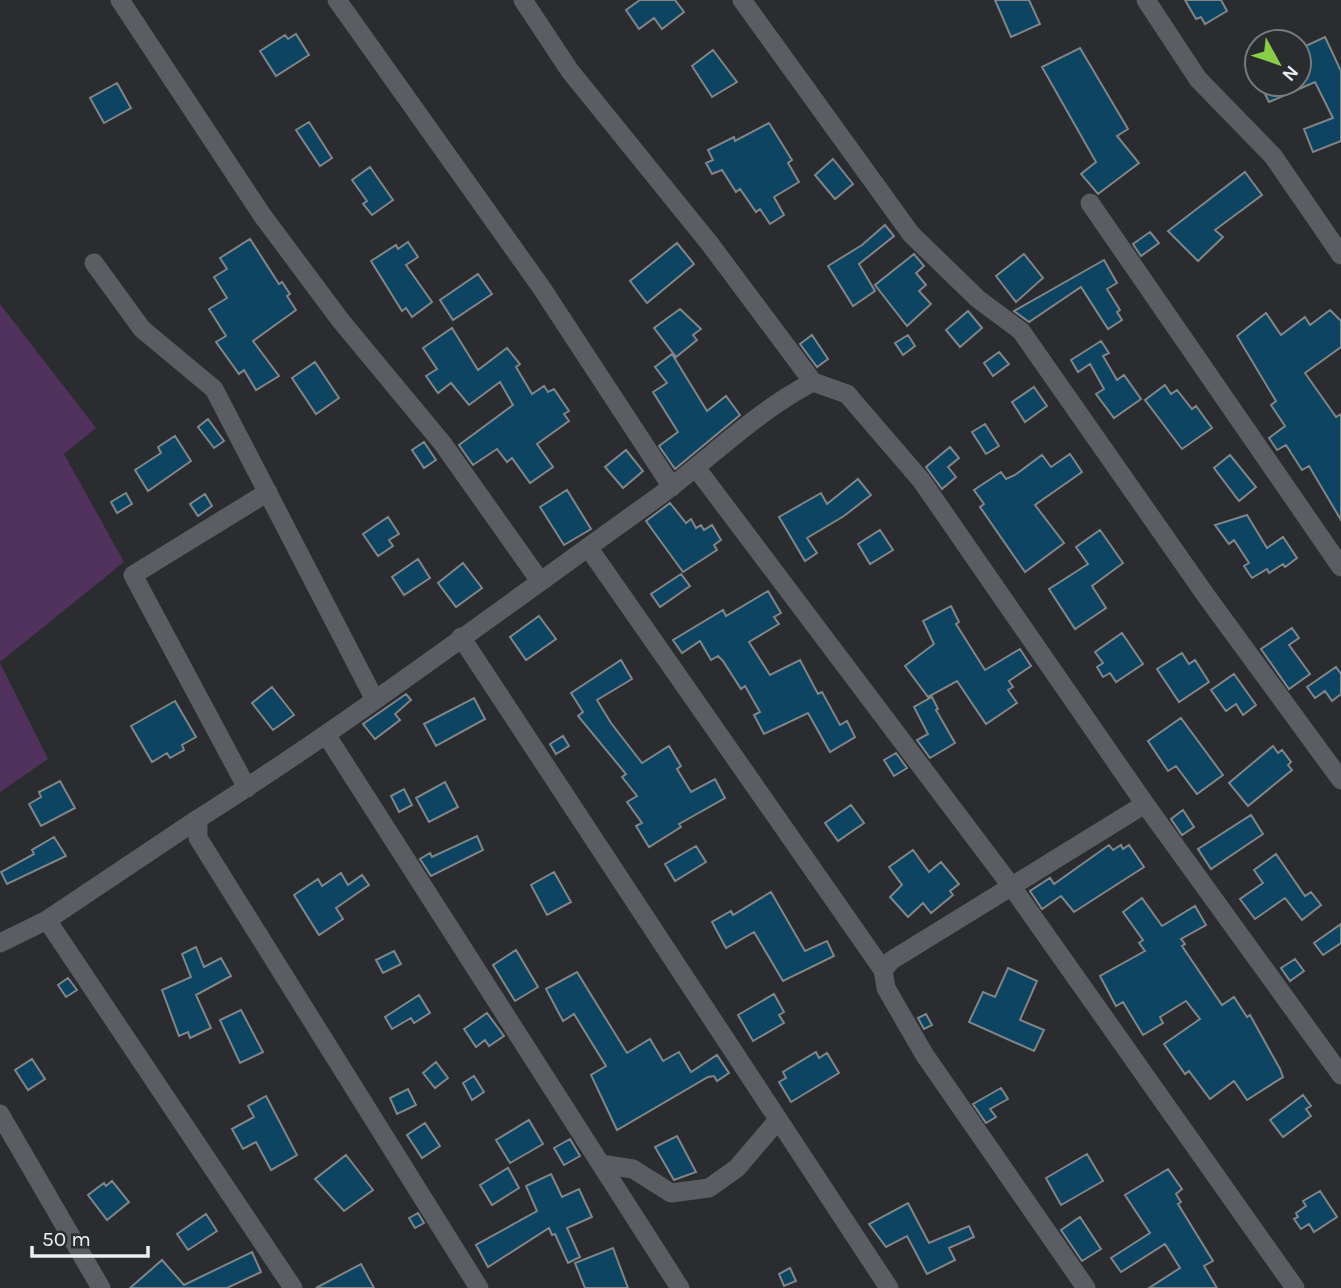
<svg xmlns="http://www.w3.org/2000/svg" width="1341" height="1288" font-family="Karla,sans-serif">
<rect width="100%" height="100%" fill="#2a2c30"/>
<path fill="#51325c" d="M0,304L96,428L64,454L124,562L0,662Z
M0,663L48,759L0,792Z"/>
<path fill="#0c4461" stroke="#808588" stroke-width="2" d="M640,0H675L684,12L662,29L654,18L639,29L626,10Z
M995,0H1029L1040,24L1011,37Z
M1185,0H1221L1227,11L1205,24L1201,17L1196,19Z
M296,34L309,55L276,76L260,51L285,35L288,39Z
M1325,37L1341,71V141L1313,152L1304,129L1333,118L1315,82L1269,102L1260,84H1299V63L1303,60L1299,49Z
M1080,48L1128,129L1117,136L1139,163L1098,194L1081,174L1096,162L1042,67Z
M713,50L737,82L712,97L692,66Z
M117,83L131,108L104,123L90,98Z
M309,122L332,158L320,166L296,130Z
M769,123L792,160L788,163L799,182L774,197L784,215L770,224L760,209L756,212L740,189L736,192L722,170L712,174L706,163L713,160L708,150L734,137L735,141Z
M833,159L853,184L835,199L815,175Z
M370,167L393,200L372,215L363,204L367,201L352,180Z
M1245,172L1262,195L1215,230L1223,237L1198,261L1168,231Z
M885,225L894,236L859,264L875,291L853,306L828,266L862,245Z
M1150,232L1159,243L1141,256L1133,244Z
M250,239L279,284L282,282L290,294L287,296L296,310L253,341L279,376L256,390L244,370L239,374L216,342L226,336L209,309L227,298L214,277L227,269L220,258Z
M408,242L418,257L406,265L432,302L412,317L406,308L402,311L371,261L396,245L398,249Z
M677,243L694,264L647,303L630,281Z
M914,254L924,266L916,273L926,285L919,291L931,304L907,326L875,285Z
M1024,254L1043,278L1016,302L996,276Z
M1104,260L1117,283L1107,289L1120,310L1117,312L1122,320L1108,329L1081,287L1029,322L1014,311Z
M478,274L492,294L453,320L440,300Z
M680,309L701,329L693,335L697,340L676,357L654,328Z
M1330,310L1341,321V347L1305,373L1336,417L1341,414V520L1309,466L1302,470L1286,445L1277,450L1269,438L1285,426L1271,405L1276,401L1237,336L1266,313L1281,335L1305,317L1310,325Z
M968,311L982,328L960,347L946,330Z
M452,328L478,370L507,348L520,364L516,367L532,394L544,386L548,392L554,389L569,411L564,414L569,421L537,444L553,467L530,483L512,458L507,462L497,449L473,465L459,445L513,405L500,382L469,405L451,383L438,393L426,376L437,369L423,348Z
M812,335L828,359L817,367L800,344Z
M908,335L915,346L903,355L895,343Z
M1101,341L1109,353L1103,356L1117,380L1124,375L1141,399L1114,418L1096,394L1104,389L1090,364L1078,372L1071,360Z
M999,352L1009,364L993,376L984,363Z
M672,354L707,411L726,396L740,415L675,469L659,446L678,432L653,392L667,383L655,367Z
M315,362L339,398L316,414L292,378Z
M1165,385L1171,394L1177,390L1192,409L1196,406L1212,428L1182,449L1145,400Z
M1034,387L1047,406L1025,422L1012,402Z
M208,419L224,441L214,448L198,427Z
M985,424L999,446L986,454L972,432Z
M175,436L191,461L148,491L135,470L161,453L158,447Z
M424,442L436,460L424,468L412,450Z
M950,447L959,458L948,467L956,477L942,489L926,467Z
M626,450L643,471L623,488L605,467Z
M1070,454L1082,472L1035,505L1064,543L1025,572L980,507L984,504L974,490L1001,472L1006,479L1015,475L1042,455L1051,467Z
M1230,455L1256,487L1239,501L1214,468Z
M858,479L871,495L844,516L807,538L817,553L805,561L779,517L821,493L827,504Z
M567,490L591,529L564,545L540,507Z
M126,493L132,504L117,513L111,502Z
M205,494L212,506L198,516L190,504Z
M670,503L686,523L691,519L696,528L701,525L704,530L712,525L721,540L714,545L717,550L683,572L646,521Z
M1247,515L1267,548L1283,537L1297,558L1285,567L1283,564L1269,573L1267,569L1252,578L1244,566L1249,563L1234,540L1229,544L1215,525Z
M388,517L399,534L389,540L393,546L378,556L363,534Z
M880,530L893,550L870,564L858,544Z
M1100,530L1123,563L1092,586L1106,608L1075,629L1049,589L1088,564L1076,547Z
M418,559L430,578L404,595L392,577Z
M463,563L482,588L456,607L438,583Z
M681,574L690,586L660,607L651,594Z
M768,591L781,613L774,617L779,624L749,642L770,675L800,660L818,694L822,692L840,725L847,721L855,737L830,752L808,713L764,734L754,715L760,712L745,686L741,689L723,661L718,656L711,660L700,641L682,653L673,640L723,610L726,616Z
M951,606L959,622L956,624L985,670L1020,649L1031,666L1009,681L1013,687L1008,690L1017,703L986,724L957,681L928,697L905,666L934,644L923,621Z
M539,616L556,639L526,660L510,637Z
M1292,628L1299,638L1289,645L1310,674L1289,689L1261,649Z
M1122,633L1143,664L1116,682L1110,673L1103,677L1097,667L1103,663L1095,652Z
M1182,653L1189,664L1195,660L1209,682L1179,702L1157,669Z
M621,660L632,679L597,700L611,723L642,763L669,746L681,766L677,769L691,792L715,779L725,798L679,824L681,827L649,847L636,826L642,823L627,802L637,796L622,777L626,774L578,716L583,712L571,693Z
M1336,667L1341,674V694L1332,701L1325,691L1315,698L1307,687Z
M1234,674L1256,705L1243,715L1236,704L1226,711L1211,690Z
M272,687L294,715L273,730L252,703Z
M406,694L411,700L395,714L400,720L375,739L363,724Z
M932,697L938,709L936,710L955,743L930,758L917,740L928,734L914,707Z
M474,698L485,719L436,746L424,724Z
M175,701L196,737L182,745L184,750L170,758L167,753L152,762L131,726Z
M1181,718L1223,775L1197,794L1176,766L1168,771L1148,741Z
M563,736L569,746L556,754L550,744Z
M1273,746L1278,753L1282,750L1291,762L1288,765L1292,770L1248,806L1229,783Z
M896,753L907,768L894,776L884,760Z
M60,781L75,808L41,826L29,804L41,797L39,792Z
M445,782L458,807L429,822L416,798Z
M404,789L412,805L399,812L391,796Z
M851,805L864,823L838,841L825,823Z
M1183,810L1194,827L1182,835L1171,819Z
M1251,815L1263,834L1211,869L1198,849Z
M477,836L483,850L431,876L420,859L430,853L432,857Z
M54,837L66,856L7,884L1,872L34,854L32,850Z
M1109,845L1113,850L1121,845L1123,849L1129,845L1144,867L1074,912L1061,896L1042,909L1030,891L1050,878L1054,884Z
M696,846L706,862L675,881L665,864Z
M913,850L929,872L941,862L959,884L950,891L953,895L931,913L923,903L908,917L890,897L902,885L889,867Z
M1276,854L1305,896L1311,892L1321,905L1302,920L1285,898L1255,919L1240,899L1263,883L1254,870Z
M554,872L571,902L547,915L531,885Z
M341,873L348,885L362,875L369,885L336,908L343,919L319,935L294,895L318,879L322,886Z
M771,892L805,951L827,941L834,956L783,981L754,932L726,948L712,922L731,911L733,915Z
M1142,898L1162,926L1195,906L1206,925L1181,939L1185,944L1182,946L1222,1005L1234,997L1247,1017L1250,1015L1280,1069L1283,1077L1247,1100L1234,1081L1210,1099L1189,1071L1185,1074L1164,1044L1200,1019L1186,1001L1160,1017L1163,1023L1143,1035L1123,1002L1116,1006L1100,976L1145,951L1139,943L1143,940L1123,912Z
M1341,924V943L1323,955L1314,943Z
M196,947L204,967L221,958L231,976L196,995L211,1028L190,1038L188,1032L179,1036L162,990L191,977L182,954Z
M516,950L538,987L515,1001L493,965Z
M394,951L401,964L383,973L376,960Z
M1295,959L1304,971L1290,981L1281,968Z
M1008,968L1037,981L1020,1020L1044,1030L1034,1051L969,1022L983,992L995,997Z
M577,972L627,1053L650,1039L663,1061L679,1052L691,1072L717,1055L729,1073L717,1081L714,1076L708,1077L617,1130L591,1075L606,1066L574,1014L563,1021L546,989Z
M68,978L77,990L66,997L58,985Z
M774,994L784,1012L779,1015L784,1023L753,1041L738,1015Z
M419,995L430,1013L414,1023L411,1018L392,1029L385,1017Z
M241,1010L263,1052L240,1063L220,1020Z
M487,1013L504,1036L489,1046L485,1040L476,1047L464,1029Z
M926,1014L932,1025L924,1029L918,1018Z
M816,1052L819,1058L827,1053L839,1073L791,1102L779,1082L786,1078L783,1072Z
M32,1059L45,1079L28,1090L15,1070Z
M436,1062L448,1078L435,1088L423,1073Z
M474,1076L484,1092L472,1100L463,1083Z
M1001,1088L1008,1099L990,1109L996,1117L986,1123L973,1104Z
M408,1089L416,1105L397,1114L390,1098Z
M1303,1095L1311,1106L1306,1109L1311,1116L1283,1137L1270,1120Z
M266,1096L297,1155L271,1170L256,1142L243,1149L232,1129L254,1117L248,1106Z
M529,1120L543,1144L510,1163L496,1140Z
M425,1123L440,1146L422,1158L407,1135Z
M677,1136L696,1172L674,1180L655,1147Z
M570,1139L580,1156L564,1165L554,1148Z
M1087,1154L1103,1181L1061,1205L1046,1178Z
M346,1155L373,1190L344,1211L315,1179Z
M508,1168L519,1188L492,1205L480,1185Z
M1168,1169L1182,1189L1176,1194L1181,1202L1178,1204L1213,1261L1204,1266L1217,1288H1149L1180,1268L1165,1244L1121,1272L1111,1258L1150,1233L1125,1195Z
M551,1174L562,1197L579,1189L592,1217L567,1228L580,1257L568,1263L555,1234L552,1235L549,1228L488,1267L476,1245L537,1211L526,1186Z
M112,1181L129,1202L107,1220L88,1195L104,1183L106,1186Z
M1320,1191L1337,1217L1314,1232L1309,1224L1301,1229L1294,1219L1298,1217L1296,1213L1306,1206L1303,1201Z
M908,1203L929,1243L969,1226L974,1237L949,1248L955,1260L927,1274L907,1236L886,1247L869,1224Z
M418,1213L424,1223L415,1228L409,1218Z
M206,1214L217,1231L188,1250L177,1234Z
M1080,1217L1101,1249L1082,1261L1061,1230Z
M613,1248L628,1288H585L575,1263Z
M252,1252L261,1272L227,1288H130L162,1260L184,1285Z
M361,1264L374,1288H316Z
M790,1268L796,1281L784,1286L779,1274Z"/>
<g fill="none" stroke-linecap="round" stroke-linejoin="round">
<path stroke="#5a5d61" stroke-width="19" d="M120,0L262,215L341,321L443,444L540,581
M337,0L541,287L672,487
M523,0L570,71L710,244L813,382
M742,0L911,234L978,299L1021,331L1207,597L1341,780
M1146,0L1198,79L1273,156L1341,255
M1090,203L1341,567
M94,263L142,329L214,389L375,700
M697,469L1012,887L1295,1288
M588,547L883,970
M461,637L889,1288
M327,736L680,1288
M247,788L133,575L268,492
M47,920L293,1288
M0,943L47,920L198,819
M0,1114L101,1288
M601,1164L633,1169L671,1193L709,1188L737,1168L778,1120
M479,1288L198,838V819C354,720 501,609 651,502C703,465 757,410 813,382L847,394L921,480L1145,804L1341,1075
M1086,1288L924,1054L886,988L883,970L892,960L1145,804"/>
</g>
<g transform="translate(1278 63) rotate(130)"><circle r="33" fill="#2a2c30" stroke="#787a7d" stroke-width="2"/>
<path d="M0-5L12 26L0 18L-12 26Z" fill="#8ace47"/>
<text y="-10" font-size="19" font-weight="bold" text-anchor="middle" fill="#edeef1">N</text>
</g>
<path d="M32 1246v10h116v-10" fill="none" stroke="#edeef1" stroke-width="3.5"/>
<text x="42" y="1246" font-size="21" fill="#edeef1" stroke="#2a2c30" stroke-width="5" paint-order="stroke">50 m</text>
</svg>
